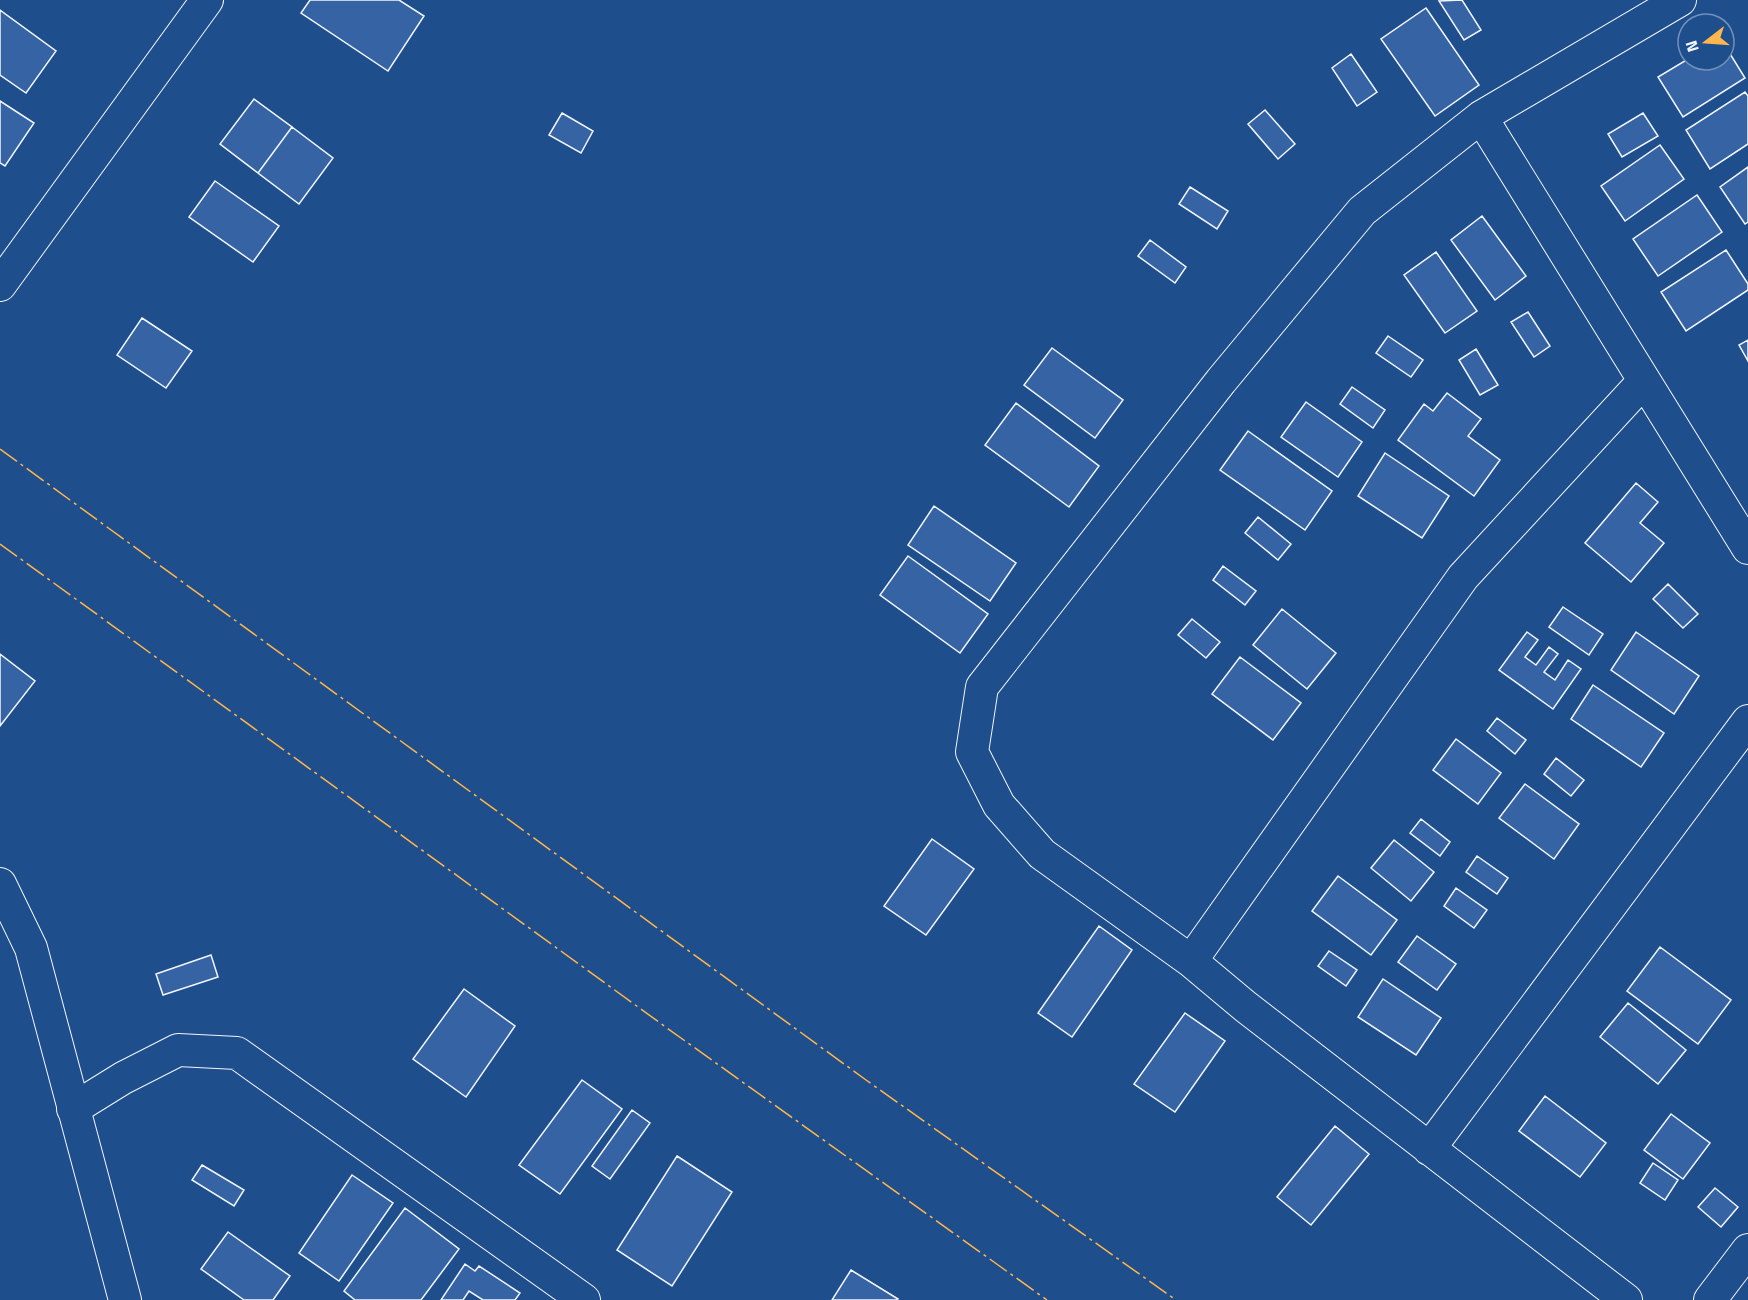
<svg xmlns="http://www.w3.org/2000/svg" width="1748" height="1300" font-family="'Titillium Web',sans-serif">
<rect width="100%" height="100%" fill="#1f4e8c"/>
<path fill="#3563a3" stroke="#f2f6ff" stroke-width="1.5" d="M310,0H399L424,16L388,71L301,13Z
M1462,0L1481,30L1464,40L1439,1Z
M1426,8L1479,85L1435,116L1381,39Z
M0,10L56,51L26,93L0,75Z
M1724,44L1745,78L1683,117L1658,77L1688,59L1724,60Z
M1351,54L1377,92L1357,106L1332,68Z
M1745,92L1748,96V144L1710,169L1686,130Z
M254,99L292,127L258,173L220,144Z
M0,101L34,123L5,166L0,163Z
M1265,110L1295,144L1278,159L1248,124Z
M562,113L593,131L581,153L549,135Z
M1643,113L1658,136L1622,157L1608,134Z
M292,127L333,158L299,204L258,173Z
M1660,145L1684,179L1625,221L1601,186Z
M1748,167V222L1745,224L1720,187Z
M215,181L279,226L253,262L189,217Z
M1190,187L1228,211L1217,229L1179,204Z
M1697,195L1722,232L1658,276L1633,239Z
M1482,216L1526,276L1495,300L1451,240Z
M1150,240L1186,267L1175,283L1138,256Z
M1726,250L1748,284V290L1686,331L1661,292Z
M1436,252L1477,311L1445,333L1404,275Z
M1528,312L1550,346L1534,357L1511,322Z
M142,318L192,351L166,388L117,355Z
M1388,336L1423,360L1411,377L1376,353Z
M1748,340V361L1739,345Z
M1052,348L1123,400L1095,438L1024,385Z
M1476,349L1498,385L1480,395L1459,360Z
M1352,387L1385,410L1373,428L1340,404Z
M1447,393L1481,419L1468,436L1500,460L1474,496L1398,440L1424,404L1433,411Z
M1306,402L1362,442L1338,477L1281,437Z
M1016,403L1099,466L1069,507L985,445Z
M1248,431L1332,491L1305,530L1220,470Z
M1385,453L1449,496L1422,538L1358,496Z
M1636,483L1658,502L1640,523L1664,543L1631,582L1585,543Z
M934,506L1016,563L990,601L908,545Z
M1258,517L1291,544L1278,560L1245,533Z
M908,556L988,614L960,653L880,595Z
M1223,566L1256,591L1245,605L1213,580Z
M1668,584L1698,614L1683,628L1653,599Z
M1563,607L1603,634L1589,655L1549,627Z
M1282,609L1336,653L1307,689L1253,645Z
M1192,619L1220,642L1206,658L1178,635Z
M1527,632L1538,640L1525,657L1536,665L1549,647L1558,654L1544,672L1555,680L1568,660L1581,669L1553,709L1499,670Z
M1636,632L1699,676L1674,714L1611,670Z
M0,654L35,681L0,726Z
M1240,657L1301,703L1273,740L1212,694Z
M1593,685L1664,733L1641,767L1571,719Z
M1497,718L1526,740L1515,754L1487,731Z
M1456,739L1501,773L1478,804L1433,770Z
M1556,758L1584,780L1571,796L1544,774Z
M1525,784L1579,824L1554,859L1499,818Z
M1421,819L1450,842L1440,856L1410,833Z
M932,839L974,869L926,935L884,906Z
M1394,840L1434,872L1411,901L1371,868Z
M1477,856L1508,878L1497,894L1466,872Z
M1338,876L1397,920L1371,955L1312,911Z
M1456,888L1487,910L1474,928L1444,906Z
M1099,926L1132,950L1072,1037L1038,1013Z
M1417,936L1456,964L1437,990L1398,962Z
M1660,947L1731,1000L1698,1044L1627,991Z
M1329,951L1357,970L1346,986L1318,966Z
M211,955L218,977L163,995L156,974Z
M1383,979L1441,1018L1416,1055L1358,1017Z
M464,989L515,1026L466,1097L413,1059Z
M1628,1003L1686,1050L1658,1084L1600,1037Z
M1185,1013L1225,1041L1175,1112L1134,1084Z
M582,1080L622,1109L560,1194L519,1165Z
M1545,1096L1606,1143L1580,1177L1519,1131Z
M632,1110L650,1123L610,1179L592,1166Z
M1671,1114L1710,1143L1683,1179L1644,1150Z
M1335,1126L1369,1154L1311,1225L1277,1197Z
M677,1156L732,1192L672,1286L617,1250Z
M1653,1163L1678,1180L1665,1200L1640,1183Z
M202,1165L244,1190L234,1206L192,1180Z
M352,1175L393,1203L339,1281L299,1253Z
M1715,1188L1738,1207L1721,1227L1698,1207Z
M405,1208L459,1249L421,1300H355L344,1291Z
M228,1232L290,1276L273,1300H244L201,1269Z
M465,1264L475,1271L479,1266L520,1293L515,1300H483L469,1291L463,1300H441Z
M851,1270L898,1299L897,1300H832Z"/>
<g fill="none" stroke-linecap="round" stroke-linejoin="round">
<g stroke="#f2f6ff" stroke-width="34">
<path id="minor" d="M1481,117L1748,548
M0,285L207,0
M0,884L31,948L125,1300
M1191,961L1463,577L1643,382
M73,1109L123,1078L178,1050L237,1053L584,1300
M1429,1149L1748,721
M1626,1300L1246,1007L1191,961L1042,854L999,805L972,752L982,687L1221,381L1362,211L1481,117L1680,0
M1710,1300L1748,1250"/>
</g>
<use href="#minor" stroke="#1f4e8c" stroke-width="32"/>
<path stroke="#ffb74d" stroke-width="1.5" stroke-dasharray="21 4.5 3 4.5" stroke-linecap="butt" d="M0,449L866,1080L1176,1300
M0,544L667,1028L1047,1300"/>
</g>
<g transform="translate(1706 42) rotate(253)"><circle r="28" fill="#1f4e8c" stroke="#7391ba" stroke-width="1.5"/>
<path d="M0-4.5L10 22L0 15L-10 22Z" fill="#ffb74d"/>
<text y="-9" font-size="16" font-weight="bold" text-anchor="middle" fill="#f2f6ff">N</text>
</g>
</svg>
